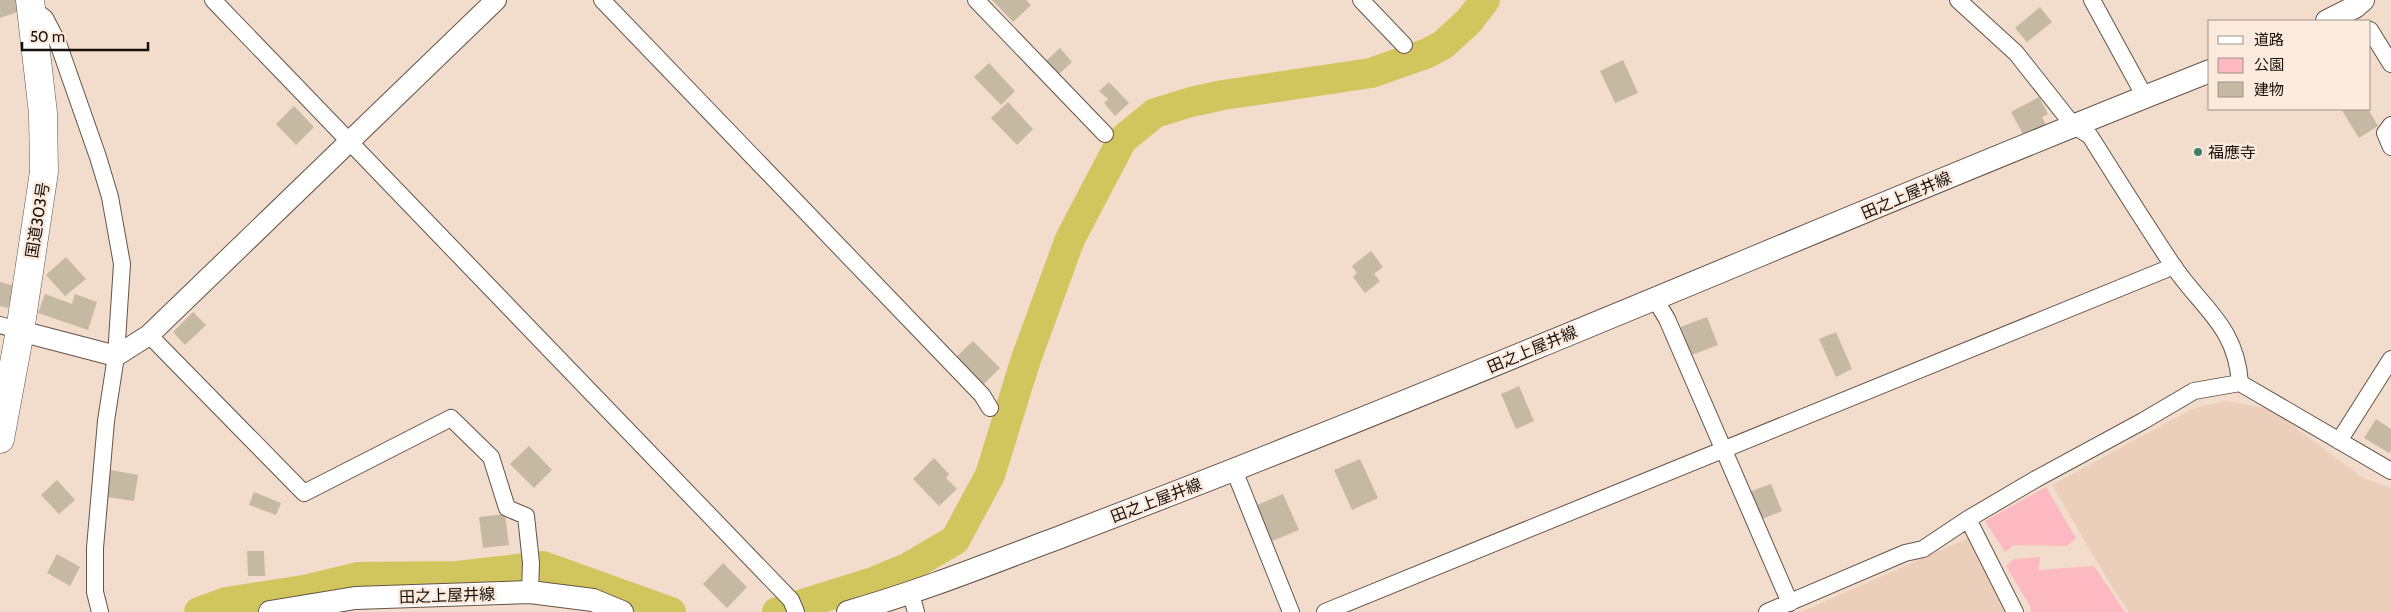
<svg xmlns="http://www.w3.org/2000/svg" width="2391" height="612" font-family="Cabin,'Noto Sans JP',sans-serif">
<rect width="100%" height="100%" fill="#f2dccc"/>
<path fill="#eccfbb" d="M2225,401L2271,409L2363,478L2391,488V612H2129L2110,584L2052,485L2192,409Z
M1968,538L2005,612H1801Z"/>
<path fill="#fcb9c1" d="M2046,487L2076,538L2067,546L2014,545L2005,552L1985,521Z
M2040,557L2039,570L2094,566L2125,612H2031L2030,606L2006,566L2014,559Z"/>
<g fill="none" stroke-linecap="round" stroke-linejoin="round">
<path stroke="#d1c65e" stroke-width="30" d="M199,612L226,602L304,590L358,577L457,576L543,566L671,612
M777,612L873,582L909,567L955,540L990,475L1026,359L1070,239L1122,140L1155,113L1191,102L1223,95L1371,73L1428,53L1444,44L1469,21L1485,0"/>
</g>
<path fill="#c6b9a3" d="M0,0H18L20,11L0,18Z
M992,0H1026L1031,5L1013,22Z
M2040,7L2052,22L2027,42L2015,28Z
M1060,48L1072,62L1059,74L1046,61Z
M1623,60L1638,93L1615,103L1600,71Z
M989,63L1015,91L1001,105L974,77Z
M1109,82L1129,103L1115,116L1104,103L1108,99L1099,91Z
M2039,97L2048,114L2042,117L2047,127L2025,138L2011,112Z
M1008,102L1033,129L1017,145L991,118Z
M294,106L314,127L296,145L276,124Z
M2341,109H2368L2378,126L2359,138Z
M1371,251L1383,267L1374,274L1380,281L1365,293L1353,277L1357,273L1352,266Z
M66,257L86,279L65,296L46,275Z
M0,282L15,286L8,308L0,306Z
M45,294L72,304L75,294L97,302L88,330L38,313Z
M193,312L206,325L185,345L173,332Z
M1707,317L1718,345L1689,356L1678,328Z
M1836,332L1852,369L1836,377L1819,339Z
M973,341L1000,368L982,386L955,358Z
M1519,386L1534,421L1516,429L1501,394Z
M2376,419L2391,429V450L2389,453L2364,438Z
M529,446L552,470L534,488L510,464Z
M934,458L949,474L946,478L957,489L939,506L913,479Z
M1360,459L1378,498L1352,510L1334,470Z
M111,470L138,475L134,501L107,497Z
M57,480L75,500L59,514L41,495Z
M1771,484L1782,511L1760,520L1749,492Z
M254,492L281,503L276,515L249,505Z
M1283,494L1299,530L1272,541L1257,505Z
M505,514L509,545L483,548L479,517Z
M247,551H264L265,576H248Z
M57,554L80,567L70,586L47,573Z
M723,563L747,587L727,608L703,584Z"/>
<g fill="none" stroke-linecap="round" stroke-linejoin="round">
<g stroke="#665346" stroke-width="18">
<path id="minor" d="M213,0L791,600L796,612
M602,0L982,395L990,408
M976,0L1105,134
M1361,0L1404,45
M1958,0L2016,53L2073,125L2090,136C2117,179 2144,222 2172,264C2201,308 2236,325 2240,383
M2092,0L2145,97
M31,7L45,18L58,43L98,157L110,197L122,264L116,356L106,421L95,548V592L100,612
M2370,30L2391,64
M2391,125L2385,133L2391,147
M1655,299L1667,319L1790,603
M0,325L20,331
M149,335L304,493L451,418L491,457L507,508L526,516L531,563L530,592
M2339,441L2391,359
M1234,470L1291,612
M1968,519L2015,612
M911,594L916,612
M1325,612L2174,266
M1767,612L1905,553L1923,549L1968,519L2036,479L2143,421L2194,391L2240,383L2391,471"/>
</g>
<g stroke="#665346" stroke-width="22">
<path id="tertiary" d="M20,331L116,356L149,335L496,0"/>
</g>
<g stroke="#665346" stroke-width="24">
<path id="secondary" d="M2327,21L2355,7L2363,0
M270,612L355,598L530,592L593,600L622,612
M848,612C922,591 991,563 1063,536C1141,506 1219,476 1296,445C1602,324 1904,192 2210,71"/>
</g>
<g stroke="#665346" stroke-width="29">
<path id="trunk" d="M0,439L20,331L44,172L43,113L30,0"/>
</g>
<use href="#minor" stroke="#fff" stroke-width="16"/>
<use href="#tertiary" stroke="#fff" stroke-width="20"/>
<use href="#secondary" stroke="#fff" stroke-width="22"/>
<use href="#trunk" stroke="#fff" stroke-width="28"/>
</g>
<circle fill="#3f7f6d" stroke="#fceadd" stroke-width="2" cx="2198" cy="152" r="5"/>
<g text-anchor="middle" stroke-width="5" stroke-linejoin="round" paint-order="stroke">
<g font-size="16" fill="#160f0a" stroke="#fceadd" text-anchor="start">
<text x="2208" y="158">福應寺</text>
</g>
<g font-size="16" fill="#160f0a" stroke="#fceadd">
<text transform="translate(1906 195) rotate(-23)" y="6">田之上屋井線</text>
<text transform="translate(37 220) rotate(-81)" y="6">国道303号</text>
<text transform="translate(1532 349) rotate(-23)" y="6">田之上屋井線</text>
<text transform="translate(1156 500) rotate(-21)" y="6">田之上屋井線</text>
<text transform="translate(447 595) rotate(-2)" y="6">田之上屋井線</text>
</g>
</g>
<rect x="2208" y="20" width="162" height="90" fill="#fceadd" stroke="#a09289"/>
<rect x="2218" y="36" width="25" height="8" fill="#ffffff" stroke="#a09289"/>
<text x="2254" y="45" font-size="15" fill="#160f0a">道路</text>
<rect x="2218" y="58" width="25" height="15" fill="#fcb9c1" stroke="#a09289"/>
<text x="2254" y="70" font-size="15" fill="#160f0a">公園</text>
<rect x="2218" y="82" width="25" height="15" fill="#c6b9a3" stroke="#a09289"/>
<text x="2254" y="95" font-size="15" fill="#160f0a">建物</text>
<path d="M22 42v8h126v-8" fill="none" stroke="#160f0a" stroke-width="2.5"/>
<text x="30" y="42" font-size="15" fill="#160f0a" stroke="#fceadd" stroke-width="4" paint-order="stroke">50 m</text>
</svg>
